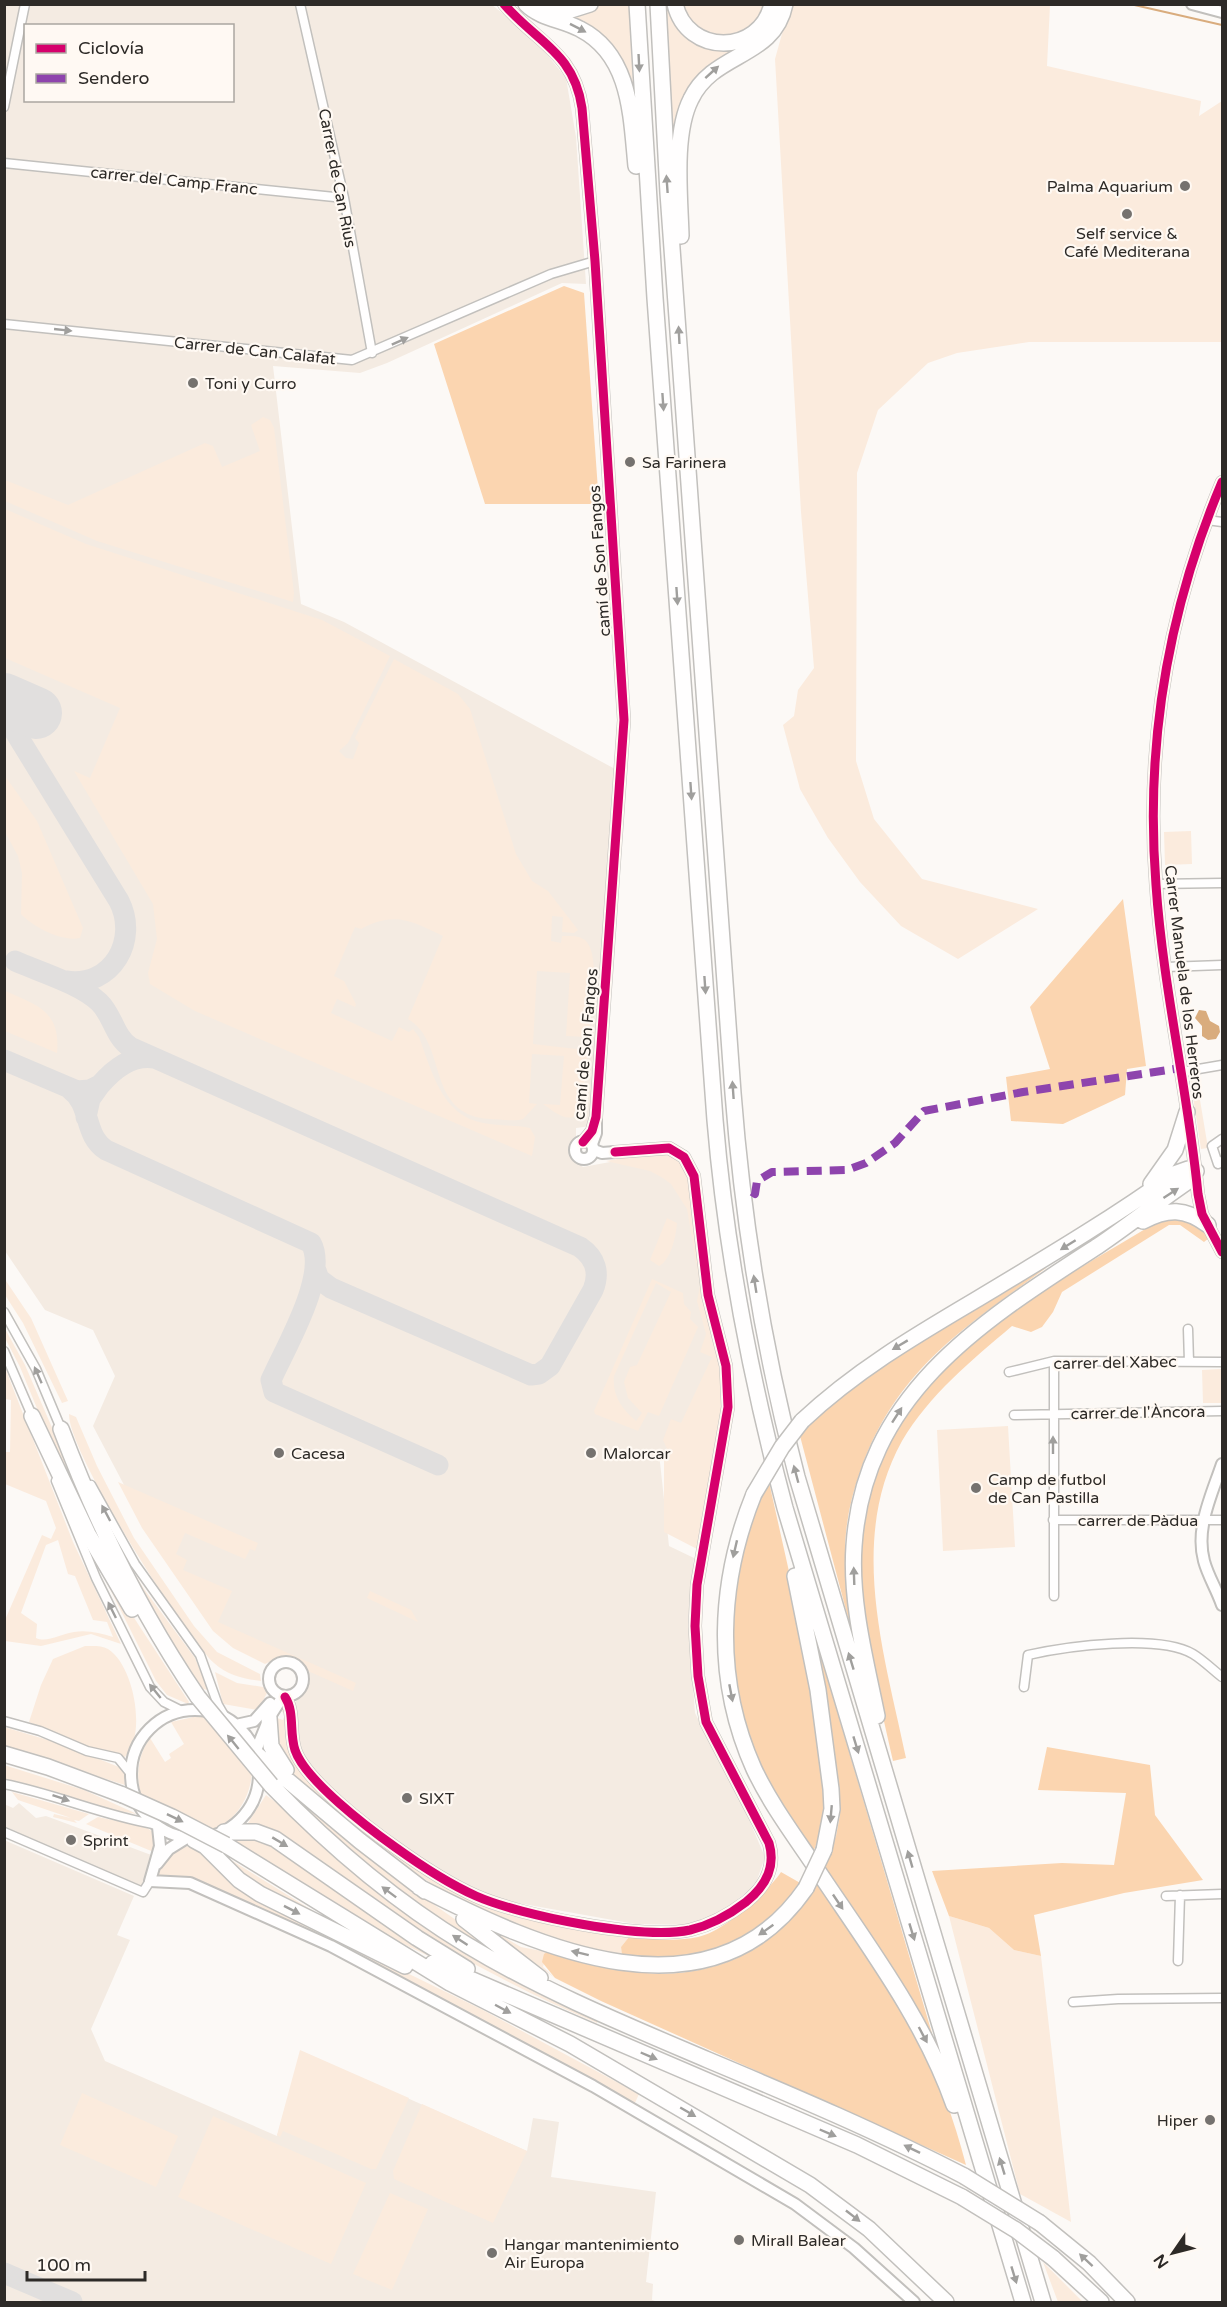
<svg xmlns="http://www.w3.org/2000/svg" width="1227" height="2307" font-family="'Varela Round',sans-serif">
<rect width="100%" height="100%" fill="#fcf9f6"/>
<path fill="#f4ebe2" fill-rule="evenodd" d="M4,5H492L533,37L566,78L576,137L586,284L562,283L387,363L360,373L273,366L301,604L344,622L615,769L591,1126L576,1128V1140L571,1144L569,1155L583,1167L648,1155L687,1180L703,1308L722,1402L712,1476L659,1453L669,1546L694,1558L688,1621L695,1713L747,1815L765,1857L757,1880L749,1890L728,1907L696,1925L635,1924L490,1898L422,1860L377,1828L310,1769L299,1751L296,1733L295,1703L310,1677L276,1652L232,1636L197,1604L144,1523L93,1426L115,1376L93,1330L45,1310L5,1251ZM26,26H232V100H26Z
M19,1803L36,1818L46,1816L154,1856L142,1887L5,1828L4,1804L13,1808Z
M4,1840L134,1896L117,1935L130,1940L91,2029L105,2061L277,2136L301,2051L527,2151L533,2118L559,2122L551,2177L656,2192L646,2282L653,2284L652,2300L658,2302H5Z"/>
<path fill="#fbebdd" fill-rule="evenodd" d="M600,5H629L634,102L622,67L545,12L546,8L591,9Z
M666,5H670L689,36L763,35L717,61L698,77L675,190Z
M680,5H766C754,32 724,49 696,29C690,24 685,11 680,5Z
M790,5H1050L1047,66L1201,101L1199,116L1222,101V342H1029L957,353L928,363L878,410L857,473L856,761L874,819L922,879L1038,909L958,959L901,926L860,882L828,838L800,789L783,725L794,716L798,690L814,668L801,512L775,59Z
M263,417L270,420L274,428L294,593L293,602L97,541L5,501V480L68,505L205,443L213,446L222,467L260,451L251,425Z
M5,509L86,544L322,620L390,656L348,743L339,751L346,758L353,759L359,743L355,738L394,659L458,694L470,709L516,854L532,881L548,891L578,930L574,933L562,932L563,917L552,916L551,941L561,943L562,936C569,936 579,935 585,940C602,956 590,1014 589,1037L566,1036L570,973L537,971L533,1044L585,1050L587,1055L582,1110C570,1126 556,1113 543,1104L560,1105L564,1056L532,1054L529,1103L537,1104L523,1119C513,1122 501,1119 490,1119C424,1115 449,1043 408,1019L443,936C411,921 395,911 361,929L355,927L334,976L344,981L356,1004L355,1007L337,999L331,1013L392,1041L399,1027L409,1032L413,1029L419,1037C432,1071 441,1115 483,1123C498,1126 515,1125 530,1128L535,1137L532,1156L195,1011L150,984L148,973L157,939L153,904L74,771L90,778L120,708L5,658Z
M5,776L37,821L83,928L80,938C62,942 33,927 21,914L22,873L18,856L5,832Z
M1191,831L1192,864L1165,865L1164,832Z
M5,991C37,1005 61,1011 57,1053L5,1031Z
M1196,1076L1208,1148L1201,1149L1190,1077Z
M651,1153L673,1156L687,1170L705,1306L722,1368L723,1405L697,1549L664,1532V1460H660L659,1453L667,1449L663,1440L671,1419L681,1423L712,1357L700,1352L706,1334L697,1301L700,1286L687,1209L671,1184L663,1178L650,1171L606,1161Z
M667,1218L677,1223C676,1236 671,1260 659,1266L650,1260Z
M4,1278L31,1318L68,1401L62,1403L23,1323L5,1295Z
M652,1279L683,1293L684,1304L691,1312L690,1319L698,1327L659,1416L648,1412L638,1431L595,1414L594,1411ZM656,1283L671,1292L637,1365L630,1367L624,1382L628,1398L642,1413L636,1421C622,1409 612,1396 614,1376Z
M4,1327L25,1365L107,1555L50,1440L20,1367L5,1338Z
M4,1365L73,1542L121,1644L91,1634L41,1646L5,1641V1620L42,1535L51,1539L56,1528L46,1501L5,1484V1452H10L11,1400L5,1399ZM58,1540L68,1574L75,1576L93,1620L107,1622L113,1637C100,1633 88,1630 74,1632C61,1634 47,1643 36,1638L37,1624L21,1613L46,1545Z
M1222,1369V1403H1203L1202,1370Z
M69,1414L76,1417L97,1466L134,1538L194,1626L217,1652L260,1674L261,1681C244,1679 227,1675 214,1663C183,1634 68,1452 69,1414Z
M1008,1426L1015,1547L943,1551L937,1430Z
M118,1482L258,1543L255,1551L250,1549L245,1559L185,1533L176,1554L187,1560L183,1570L232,1591L218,1622L356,1683L353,1691L308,1671L303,1664L291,1657H279L265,1664L233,1648L213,1631L142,1528Z
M119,1549L144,1589L195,1658L208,1690L203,1689L160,1625Z
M93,1555L189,1702L188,1704L167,1695L156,1681Z
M370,1591L411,1610L418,1622L367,1598Z
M85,1646C92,1646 101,1645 108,1649C134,1665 147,1735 125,1757L84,1746L29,1722L41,1685L53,1659Z
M215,1672L237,1683L263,1687L267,1693L258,1710L223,1704Z
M283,1704L285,1705L298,1766L451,1888L611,1935L629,1937L621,1947L622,1955C596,1951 567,1946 542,1936C513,1924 482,1912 455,1897C409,1872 303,1799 280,1754C275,1745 274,1728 277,1718L283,1720L285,1714L280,1710Z
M198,1716L208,1718L252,1769C252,1810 214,1848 171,1829C136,1814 129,1767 150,1738L165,1762L171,1758L169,1754L184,1744L171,1722Z
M4,1727L58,1743L124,1769L125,1785L5,1747Z
M4,1765L84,1790L137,1814L103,1809L43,1788L5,1780Z
M279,1783L376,1864L476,1934L506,1960C421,1910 348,1852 279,1783Z
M12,1792L89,1814L79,1821L74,1820L77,1823L53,1817L54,1814L71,1818L18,1800Z
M266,1795L509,1977L598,2019L597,2023C472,1971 360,1898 246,1826Z
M98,1817L146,1827L157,1835L156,1853L86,1824Z
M232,1837L266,1841L439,1961L393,1939L231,1839Z
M181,1846L197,1847L296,1919L481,2009L639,2094L634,2105L539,2050L329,1942L159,1877L158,1873L167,1857Z
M223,1855L331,1922L259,1889Z
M949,1916L989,1928L1014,1950L1041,1956L1071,2222L1020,2194Z
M480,1923L521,1947L547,1952L543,1967L555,1978Z
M300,2050L409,2098L376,2169H371L283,2131L280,2137L277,2135Z
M82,2093L178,2136L156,2187L60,2145Z
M422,2104L527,2151L493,2223L394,2179L393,2171Z
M213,2116L366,2183L331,2264L178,2197Z
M390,2193L428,2209L392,2290L353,2274Z
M1043,2262L1083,2302H1058Z"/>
<path fill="#fbd5b0" d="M564,286L584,293L599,504H485L434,344Z
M1123,899L1146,1066L1127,1069L1125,1095L1063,1124L1011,1121L1006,1077L1050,1069L1030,1007Z
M1164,1218C1183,1219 1197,1221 1209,1238L1204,1242L1180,1225H1169L1062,1292L1053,1312L1042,1327L1031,1332L1012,1326C972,1360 929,1395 902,1441C847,1540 885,1656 906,1758L893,1761C878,1693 859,1621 861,1551C868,1379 1035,1295 1164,1218Z
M1044,1264L1046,1268C964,1328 897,1369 861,1469C851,1496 845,1524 845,1553C846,1584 851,1614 855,1644L800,1436L807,1425L864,1375Z
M769,1482L809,1661L824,1784V1808L820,1835L812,1855C795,1826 775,1798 761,1768C719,1683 724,1565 769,1482Z
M810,1619L936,2047L903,1984L823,1868L836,1836L840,1815L839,1785Z
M1047,1747L1150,1765L1155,1815L1203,1880L1124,1893L1034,1915L1041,1956L1014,1950L989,1928L949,1916L932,1871L1062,1863L1114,1865L1126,1793L1038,1790Z
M781,1872L802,1884C771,1921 736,1950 687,1958C667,1961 642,1956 622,1955L621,1947L629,1937C652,1939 675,1942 698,1937C723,1932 767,1893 781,1872Z
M816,1883C845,1925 875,1966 902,2008C931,2056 952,2111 966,2165L601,2001L555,1978L542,1962L544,1954L547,1952C580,1960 612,1970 646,1973C691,1977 746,1963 779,1930C793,1916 804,1900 816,1883Z"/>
<path fill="#d9ac7d" d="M1199,1010L1206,1011L1210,1021L1219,1026L1220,1032L1216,1039L1208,1040L1202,1036V1026L1195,1018Z"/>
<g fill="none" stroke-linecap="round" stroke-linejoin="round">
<path stroke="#d9ac7d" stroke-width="2" d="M1130,4L1222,25"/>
<path stroke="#e1dfde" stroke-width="21" d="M4,714L119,901C139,940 112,988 66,981
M15,961C40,972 80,984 99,1002C113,1015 114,1036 130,1047L580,1247C596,1258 600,1273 593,1290L550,1366L539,1374L531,1375L331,1288L319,1279L315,1268
M4,1060L77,1091L90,1090L100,1085L90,1099L86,1117
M100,1085C114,1069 131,1055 154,1058
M70,1089C92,1105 83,1135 106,1150L311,1243C329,1275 285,1348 271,1380L274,1392L438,1465
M4,2273L72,2302"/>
<path stroke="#e1dfde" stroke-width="52" d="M4,699L36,713"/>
<g stroke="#c2c0bd" stroke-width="11">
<path id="minor" d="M300,4L344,198L372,353
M4,107L25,4
M4,163L344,198
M4,324L352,360L551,274L595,261
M1207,520L1222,522
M1155,884L1222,883
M1166,967L1222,965
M1181,1072L1222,1065
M1222,1139L1212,1146L1218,1164L1222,1161
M4,1312L36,1369L62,1431
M1188,1329L1189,1362
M4,1351L33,1418
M1054,1361V1596
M1009,1372L1054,1361L1222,1362
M1014,1415L1222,1411
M56,1481L96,1578L150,1687L164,1702L182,1711
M91,1485L135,1564L200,1655L218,1705L225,1717
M1053,1520H1222
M1024,1687L1028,1655C1068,1646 1158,1634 1193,1654C1203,1660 1213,1670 1222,1677
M4,1721L40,1731L87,1751L118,1758L131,1774
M4,1784C55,1794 102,1815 153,1824
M4,1832L143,1892L150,1881
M1166,1896L1222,1894
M1178,1961L1180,1895
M1073,2002L1118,1999L1222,1998"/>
</g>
<g stroke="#c2c0bd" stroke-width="14">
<path id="tertiary" d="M504,4C536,42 574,52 582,108L595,261L624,720L596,1117L592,1131L583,1142
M1192,4L1222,12
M1222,482C1168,610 1145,745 1156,885C1163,988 1188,1091 1198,1194L1202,1214L1222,1252
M575 1150a9 9 0 1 1 18 0a9 9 0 1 1-18 0Z
M1222,1464C1212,1494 1195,1528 1204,1561C1208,1576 1217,1590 1222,1605
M269 1679a17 17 0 1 1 34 0a17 17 0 1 1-34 0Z
M285,1697C295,1712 289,1732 295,1750C305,1780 368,1828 395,1847C420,1865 447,1883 476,1896C521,1916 643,1940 690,1930C711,1925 729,1915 746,1902C766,1886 776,1867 769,1843L706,1722L698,1676L695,1626L697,1585L728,1407L726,1366L708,1295L694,1176L684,1157L669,1148L602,1153L594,1150L592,1144L596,1133V1117
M131 1774a64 64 0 1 1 128 0a64 64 0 1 1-128 0Z
M236,1725L254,1721L270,1703
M255,1753L269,1718L283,1696
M158,1827L160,1846L150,1881L190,1883L331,1946L593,2086L795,2204L854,2248L914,2302
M157,1864L169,1849L185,1839"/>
</g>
<g stroke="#c2c0bd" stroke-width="18">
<path id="motorway" d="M526,4C541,19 562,19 580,29C631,55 631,116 636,166
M548,4L571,10L590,4
M637,4L655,298L715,1120C726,1252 751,1380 785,1508L1023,2302
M658,4L668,193L733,1093C743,1223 764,1351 797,1477L1043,2302
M675,4C687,56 760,56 772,4
M681,236C680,197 673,134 691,99C714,51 774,59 785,4
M1151,1184L1175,1150L1187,1112
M1143,1221C1168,1208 1185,1208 1208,1225
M32,1416L88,1534L132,1609
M802,1421C854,1372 913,1337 974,1301C1042,1260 1110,1220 1174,1174L1188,1169L1196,1171L1190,1180C1159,1201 1129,1225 1098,1246C982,1321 864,1394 854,1546C850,1602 866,1661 877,1716
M61,1429C97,1524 140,1612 198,1697
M754,1494C718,1583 714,1680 754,1769C770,1803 793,1834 814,1865C865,1942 923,2017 954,2105
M795,1576L818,1690L831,1789L832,1809L824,1850
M269,1718L271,1746L286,1770
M255,1753L360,1841L425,1891
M4,1754L48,1767L123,1795
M271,1785C330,1846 394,1901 467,1945C543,1991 626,2025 708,2060C794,2096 881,2133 964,2176
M224,1832H256L275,1839L417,1938L467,1969
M194,1840L205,1846L239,1880L260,1894L405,1966
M226,1845L450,1983L570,2044L810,2185L869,2229L946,2302
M419,1887C536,1947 710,2027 806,1888
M464,1919L540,1978
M433,1963L857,2145L962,2197
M1040,2223L1089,2263L1127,2302
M1053,2258L1101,2302"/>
</g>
<use href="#minor" stroke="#fffefe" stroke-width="8"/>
<use href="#tertiary" stroke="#fffefe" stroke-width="10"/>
<use href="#motorway" stroke="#fffefe" stroke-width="15"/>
<g stroke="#c2c0bd" stroke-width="18" stroke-linecap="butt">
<path id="motorway-bridge" d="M754,1494L782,1447L802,1421
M198,1697L271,1785
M123,1795L172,1817L226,1845
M806,1888L824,1850
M964,2176L1040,2223
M962,2197L1016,2230L1053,2258"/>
</g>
<use href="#motorway-bridge" stroke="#fffefe" stroke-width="15"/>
<path stroke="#8e44ad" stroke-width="8" stroke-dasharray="15 8" stroke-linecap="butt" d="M752,1192L755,1194L757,1181L772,1172L847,1170L866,1163L895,1143L924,1111L1023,1092L1181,1068"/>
<g stroke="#fff9f3" stroke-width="13">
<path id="cycleway" d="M504,4C536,42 574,52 582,108L595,261L624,720L596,1117L592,1131L583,1142
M1222,482C1168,610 1145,745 1156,885C1163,988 1188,1091 1198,1194L1202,1214L1222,1252
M285,1697C295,1712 289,1732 295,1750C305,1780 368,1828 395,1847C420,1865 447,1883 476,1896C521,1916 643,1940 690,1930C711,1925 729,1915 746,1902C766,1886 776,1867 769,1843L706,1722L698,1676L695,1626L697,1585L728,1407L726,1366L708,1295L694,1176L684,1157L669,1148L615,1152"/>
</g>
<use href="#cycleway" stroke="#d6006c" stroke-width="9"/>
</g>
<defs><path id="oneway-solid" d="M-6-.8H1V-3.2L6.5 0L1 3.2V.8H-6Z" transform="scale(1.5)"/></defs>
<g fill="#a09f9d">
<use href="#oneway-solid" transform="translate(578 28) rotate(27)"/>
<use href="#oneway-solid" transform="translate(639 63) rotate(87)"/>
<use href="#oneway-solid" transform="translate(712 72) rotate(-42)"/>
<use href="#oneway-solid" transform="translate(667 184) rotate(-94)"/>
<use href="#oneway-solid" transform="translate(63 330) rotate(6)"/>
<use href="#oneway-solid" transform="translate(679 335) rotate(-93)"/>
<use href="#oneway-solid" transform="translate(400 341) rotate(-24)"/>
<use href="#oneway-solid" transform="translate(663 402) rotate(86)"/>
<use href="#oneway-solid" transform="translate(677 596) rotate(86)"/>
<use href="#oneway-solid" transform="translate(691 791) rotate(86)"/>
<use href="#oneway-solid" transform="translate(705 985) rotate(86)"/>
<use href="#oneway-solid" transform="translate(733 1090) rotate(-94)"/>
<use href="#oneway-solid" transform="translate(1171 1193) rotate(-33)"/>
<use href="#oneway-solid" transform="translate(1068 1245) rotate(148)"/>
<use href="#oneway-solid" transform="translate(755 1284) rotate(-99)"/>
<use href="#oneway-solid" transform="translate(900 1345) rotate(149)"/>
<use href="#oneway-solid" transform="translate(38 1375) rotate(-114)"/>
<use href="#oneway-solid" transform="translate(897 1415) rotate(-57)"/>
<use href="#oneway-solid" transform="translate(1053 1445) rotate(-90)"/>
<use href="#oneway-solid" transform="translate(796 1474) rotate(-105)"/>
<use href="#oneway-solid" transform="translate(106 1513) rotate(-118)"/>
<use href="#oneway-solid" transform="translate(735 1549) rotate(103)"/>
<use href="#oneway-solid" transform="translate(854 1576) rotate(-92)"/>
<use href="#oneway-solid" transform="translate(112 1610) rotate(-116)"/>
<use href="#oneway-solid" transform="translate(851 1661) rotate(-107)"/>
<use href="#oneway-solid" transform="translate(155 1691) rotate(-129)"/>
<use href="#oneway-solid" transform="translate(731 1693) rotate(79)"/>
<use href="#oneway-solid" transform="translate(233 1742) rotate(-129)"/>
<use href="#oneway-solid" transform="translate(856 1745) rotate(73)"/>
<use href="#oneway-solid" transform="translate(61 1798) rotate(19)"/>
<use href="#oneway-solid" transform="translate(831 1814) rotate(95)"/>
<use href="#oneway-solid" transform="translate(175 1818) rotate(26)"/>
<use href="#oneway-solid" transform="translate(280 1842) rotate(31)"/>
<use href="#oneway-solid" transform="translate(910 1859) rotate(-106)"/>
<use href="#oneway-solid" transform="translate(389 1892) rotate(-143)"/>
<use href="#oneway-solid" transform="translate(838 1902) rotate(56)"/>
<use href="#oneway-solid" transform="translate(292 1910) rotate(27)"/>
<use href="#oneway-solid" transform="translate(766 1930) rotate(145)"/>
<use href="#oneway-solid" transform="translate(912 1932) rotate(73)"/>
<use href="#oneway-solid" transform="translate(460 1940) rotate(-147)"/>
<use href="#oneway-solid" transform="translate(580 1953) rotate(-166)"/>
<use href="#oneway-solid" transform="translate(503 2009) rotate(28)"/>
<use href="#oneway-solid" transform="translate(923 2035) rotate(62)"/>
<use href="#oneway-solid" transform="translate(649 2056) rotate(23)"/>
<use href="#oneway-solid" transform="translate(688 2112) rotate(30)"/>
<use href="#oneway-solid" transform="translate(828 2133) rotate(23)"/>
<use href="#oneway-solid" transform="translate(912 2149) rotate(-154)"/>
<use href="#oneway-solid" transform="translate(1002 2166) rotate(-107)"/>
<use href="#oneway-solid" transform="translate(853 2216) rotate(38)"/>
<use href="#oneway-solid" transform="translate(1086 2260) rotate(-137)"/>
<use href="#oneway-solid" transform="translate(1014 2275) rotate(73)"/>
</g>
<g fill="#75726f" stroke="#fff9f3" stroke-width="2">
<circle cx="1185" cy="186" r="6"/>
<circle cx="1127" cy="214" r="6"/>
<circle cx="193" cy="383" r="6"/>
<circle cx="630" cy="462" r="6"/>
<circle cx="279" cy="1453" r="6"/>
<circle cx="591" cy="1453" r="6"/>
<circle cx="976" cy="1488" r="6"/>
<circle cx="407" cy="1798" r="6"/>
<circle cx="71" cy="1840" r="6"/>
<circle cx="1210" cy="2120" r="6"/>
<circle cx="739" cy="2240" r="6"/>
<circle cx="492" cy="2253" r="6"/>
</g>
<g text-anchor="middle" stroke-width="4.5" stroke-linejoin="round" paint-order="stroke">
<g font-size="16" fill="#2d2a27" stroke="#fff9f3">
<text transform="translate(338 178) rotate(79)" y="6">Carrer de Can Rius</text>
<text transform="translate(174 180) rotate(6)" y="6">carrer del Camp Franc</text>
<text transform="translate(255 350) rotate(6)" y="6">Carrer de Can Calafat</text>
<text transform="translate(599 561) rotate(-94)" y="6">camí de Son Fangos</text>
<text transform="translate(1185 982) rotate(83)" y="6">Carrer Manuela de los Herreros</text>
<text transform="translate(585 1044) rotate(-85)" y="6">camí de Son Fangos</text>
<text transform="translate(1115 1362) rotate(-1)" y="6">carrer del Xabec</text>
<text transform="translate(1138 1412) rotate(-1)" y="6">carrer de l'Àncora</text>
<text x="1138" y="1526">carrer de Pàdua</text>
</g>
<g font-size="16" fill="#2d2a27" stroke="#fff9f3" text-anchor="start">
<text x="1173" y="192" text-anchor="end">Palma Aquarium</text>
<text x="1127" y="239" text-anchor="middle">Self service &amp;<tspan x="1127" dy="18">Café Mediterana</tspan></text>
<text x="205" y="389">Toni y Curro</text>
<text x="642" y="468">Sa Farinera</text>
<text x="291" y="1459">Cacesa</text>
<text x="603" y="1459">Malorcar</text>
<text x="988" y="1485">Camp de futbol<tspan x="988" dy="18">de Can Pastilla</tspan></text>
<text x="419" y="1804">SIXT</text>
<text x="83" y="1846">Sprint</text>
<text x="1198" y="2126" text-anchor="end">Hiper</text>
<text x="751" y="2246">Mirall Balear</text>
<text x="504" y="2250">Hangar mantenimiento<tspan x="504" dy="18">Air Europa</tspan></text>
</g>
</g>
<rect width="1227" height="2307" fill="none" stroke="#2d2a27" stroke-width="12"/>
<rect x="24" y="24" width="210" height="78" fill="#fff9f3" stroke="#aba6a1" stroke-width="1.5"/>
<rect x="36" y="44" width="30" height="9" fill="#d6006c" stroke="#aba6a1" stroke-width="1.5"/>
<text x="78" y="54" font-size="18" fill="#2d2a27">Ciclovía</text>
<rect x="36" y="74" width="30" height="9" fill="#8e44ad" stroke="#aba6a1" stroke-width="1.5"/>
<text x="78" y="84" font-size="18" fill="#2d2a27">Sendero</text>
<g transform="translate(1173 2253) rotate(235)" stroke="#fff9f3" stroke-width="4.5" paint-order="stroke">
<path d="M0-4.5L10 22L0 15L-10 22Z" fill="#2d2a27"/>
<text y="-9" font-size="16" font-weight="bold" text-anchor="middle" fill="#2d2a27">N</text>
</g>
<path d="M27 2271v9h118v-9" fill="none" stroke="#2d2a27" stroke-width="3"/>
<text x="36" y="2271" font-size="18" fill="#2d2a27" stroke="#fff9f3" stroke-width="4.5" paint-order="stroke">100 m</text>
</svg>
